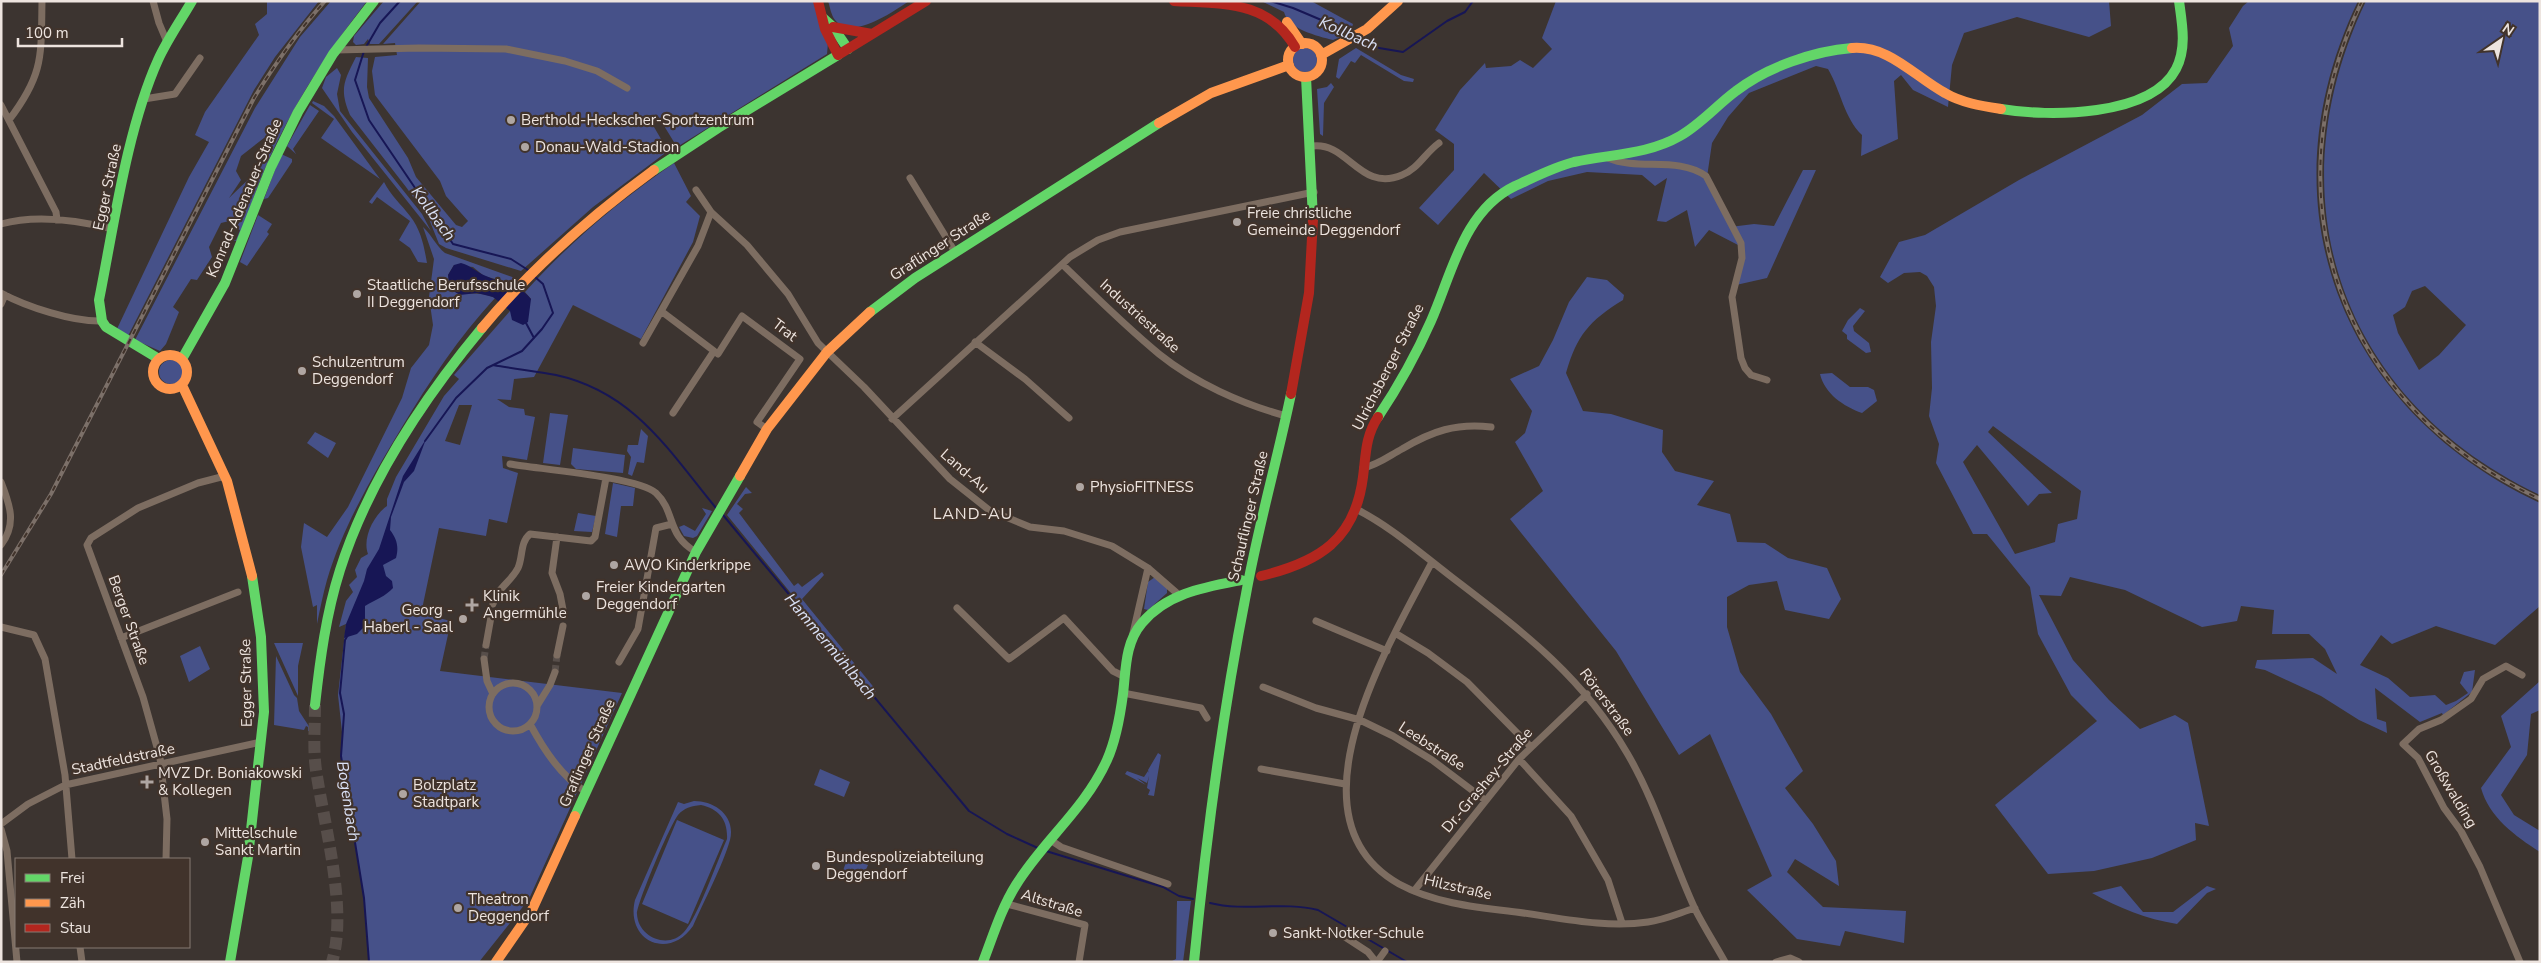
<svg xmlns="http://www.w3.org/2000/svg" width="2541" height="963" font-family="'Nunito Sans',sans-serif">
<rect width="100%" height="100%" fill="#3c3430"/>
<path fill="#465189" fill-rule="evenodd" d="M267,1H319L275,57L254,90L128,336L116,331L189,177L209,142L195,135L205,112L259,35L255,24L267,14Z
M331,1H367C332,46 302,91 277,142C261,174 250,208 238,241L231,240H236L240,230L236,228L242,218L221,223L209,247L212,257L197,280L191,279L173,307L179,312L166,344L160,351L135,340L255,108L300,37ZM264,138L270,140L257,171L229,198L241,180L236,171L241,156Z
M384,1H418L379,44H370L368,39L364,44L356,45L353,42L354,36Z
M421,1H813L828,43L827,54L677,147L658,116L647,115L668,151L593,207L521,271L446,248L439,244L429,219L406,187L350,115C339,89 344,81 356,57L368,58L367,87L369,98L408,158L416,177L456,225L462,227L468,221L446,196L440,181L375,95L372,71L375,57L397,55L395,43L383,44Z
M828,1H909C893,12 851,41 835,20C831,15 830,7 828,1Z
M1261,1H1311L1353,24L1351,31L1340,25L1333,26L1348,34L1333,40C1317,36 1288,29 1284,12Z
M1556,1H2109L2111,26L2089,37L2017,17L1964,33L1952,65L1948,107L1913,90L1901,75L1894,81L1898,139L1861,156L1862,135C1844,118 1841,91 1828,69L1816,66L1749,93L1728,117L1712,143L1707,177L1730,227L1754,224L1774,226L1803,170H1816L1767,278L1736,285L1740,256L1738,245L1709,230L1695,247L1687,210L1666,222L1657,221L1667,178L1655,186L1642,175L1587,172L1548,181L1511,199L1484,173L1438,225L1419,208L1454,170V144L1435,130L1460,90L1485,63L1486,68L1511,66L1520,60L1533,68L1552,49L1542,38Z
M2249,1H2358C2261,203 2339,409 2540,503V606L2495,645L2436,626L2392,644L2381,635L2360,665L2388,678L2410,697L2435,695L2446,705L2456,701L2468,693L2460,683L2464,672L2475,670L2472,692L2443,715L2442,713L2420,722L2375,688L2377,719L2386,722L2387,733L2359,720L2321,696L2265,670L2255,668L2257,660L2313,658L2337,674L2325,649L2309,634H2272L2274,610L2241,606L2237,621L2202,627L2125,590L2070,577L2061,596L2039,595L2073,660L2109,700L2140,729L2175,715L2188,723L2209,826L2195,823L2196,840L2152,858L2094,871L2048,874L1995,805L2097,721L2071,695L2038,634L2030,587L1987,534H1973L1936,463L1939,444L1929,416L1932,388L1931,342L1936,306L1934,287L1927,276L1920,272L1904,273L1888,283L1880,277L1899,242L1925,235L2019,180L2142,115L2182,84L2207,83L2233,46L2229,28L2243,6ZM1993,426L2081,491L2077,519L2058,524L2055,542L2015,554L1963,462L1977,445L2028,506L2039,494L2052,493L1988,432Z
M2366,1H2540V495C2341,401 2271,199 2366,1ZM2425,286L2466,325L2439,355L2419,370L2398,333L2393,315L2405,307L2412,291Z
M1293 60a12 12 0 1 1 24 0a12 12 0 1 1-24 0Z
M1356,48L1401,75L1414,79L1413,82L1404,81L1361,55L1355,63L1351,61L1339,79L1336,77L1339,59Z
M337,68L341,75L337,94L340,111L422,214L431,231L352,132L322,88L326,77Z
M1331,83L1334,87L1324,103L1323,136L1320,134L1317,89L1327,87Z
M313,101L324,106L334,116L380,179L321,138L334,119L312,103Z
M310,105L319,111L293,149L296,154L287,146Z
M281,154L292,159V162L268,198L264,199Z
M674,163L691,196L686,202L700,216L693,242L641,339L573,305L534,377L514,379L511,400L497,399L509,407L524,409L525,415L535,417L527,460L502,456L503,468L518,473L507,523L489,519L486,536L439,528L421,614L451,621L440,671L622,693L529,899L479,962H369L364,898L341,756L342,732L338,695L346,624L339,627L346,601L353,592L349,585L357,577L355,570L361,558L368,554C362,538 374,515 387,506V499L396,477L444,396L459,379L454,375L510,311L531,299L525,292C569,243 619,201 674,163ZM459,405H472L460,445L445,441Z
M384,182C391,196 401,204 410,216C421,230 424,246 427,263L418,262L410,248L399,240L410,221L377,197L372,204L369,202Z
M258,215L272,224L267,232L269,234L247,266L240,262Z
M423,227C432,235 436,246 445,253L515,278L510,283L484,276L473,267L454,265L448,275L450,289C464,297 480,290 495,298C459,337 429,382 402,427C373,475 343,526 327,580C323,594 320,609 317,624V605L313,607L301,547L304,523L327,537L348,507L402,398L411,368L429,345L433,325L429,297L434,259Z
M1587,277L1607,280L1624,295L1623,300C1589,321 1577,335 1566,373L1583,411L1611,414L1663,430L1662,452L1675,471L1714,481L1697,505L1730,514L1737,542L1765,543L1788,558L1827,568L1841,599L1829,619L1785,610L1777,581L1749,585L1727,597V627L1740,672L1771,714L1803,771L1785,788L1813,824L1836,861L1839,886L1795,859L1787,872L1823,907L1906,911L1904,943L1845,931L1840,946L1797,939L1747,890L1772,876L1710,734L1679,755L1616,651L1510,519L1543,491L1515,442L1525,433L1532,411L1510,379L1539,366L1553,340L1569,302Z
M1860,308L1865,311L1853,326L1854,331L1869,343L1871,352L1866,353L1847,339V335L1842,331L1848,320Z
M159 372a12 12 0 1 1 24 0a12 12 0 1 1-24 0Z
M1832,373L1850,387H1868L1874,390L1877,401L1862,413C1843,406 1825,394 1820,374Z
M550,413L568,415L560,465L543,463Z
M641,429L648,436L644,463L637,462L632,476L628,474L631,457L627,451L628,445H638Z
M315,432L336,443L328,458L307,443Z
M573,448L625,455L623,473L576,469L571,464Z
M613,483L635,488L633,506H621L617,537L605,534Z
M746,487L752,493L745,494L737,504L743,509L739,513L794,586L798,583L802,587L822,572L824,575L802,599L876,690L874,695L727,515Z
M702,508L712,511L697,536L693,538L684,536L679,527L684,525L695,531L706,514Z
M578,513L596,516L592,532L574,531Z
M1155,577L1167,588V593L1148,610L1144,609L1148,582Z
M274,643H303L298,666V696Z
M200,646L210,669L189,682L180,656Z
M276,656L294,695L297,698L299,711L312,731H308V727L306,726L304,730L274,725Z
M2540,681V710L2531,714L2527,755L2501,795L2514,815L2540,831V852C2515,836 2489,817 2481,788L2511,747L2501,716Z
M1158,753L1161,755L1154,796L1148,795L1150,790L1147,788L1149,776L1147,783L1137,778L1146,785L1125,774L1127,771L1144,777L1148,771L1149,773L1148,770Z
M820,769L850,782L844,797L814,785Z
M694,801C715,801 736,816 730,840C723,865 704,901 693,926C669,961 625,941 635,900L678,802L684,804ZM701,805C719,809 728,820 727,839C718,859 697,919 684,932C668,950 638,937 637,914C637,903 670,825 678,815C684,808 691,806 701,805Z
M677,820L724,840L688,924L642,904Z
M848,857L868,865L860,884L841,876Z
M2121,886L2143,912H2173L2207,886L2216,889L2207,893L2177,924C2146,919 2119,908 2092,893Z
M1177,901H1191L1183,962H1170L1176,959Z"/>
<path fill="#171655" d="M461,263C472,266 476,272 486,276C505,285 515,281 531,299L528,322L523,325L512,320L510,311L493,297L477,293L460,295L450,289L448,275L454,265Z
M426,439L414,471L404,482L391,517L390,530C397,539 399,547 396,558L383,565L386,576L392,581L393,588C386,596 375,600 365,606V626L357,634L344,638L346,624L364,581L367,569L379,549L403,476Z"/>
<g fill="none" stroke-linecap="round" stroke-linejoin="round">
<path stroke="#171655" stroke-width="2" d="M1270,1L1293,8L1352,33
M1361,38L1379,48L1403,52L1447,21L1465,12L1473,1
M366,47L380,23L400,1
M364,51L355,80L369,120L453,244L511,259L528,270
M526,323L534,338
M493,365C514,369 535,371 556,375C634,392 669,451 716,508
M425,441L456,398L487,368L522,351L542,329L553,313L543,284L535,277
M723,515L969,811L1007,834L1040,849
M348,635L345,640L340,693L344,714L341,756L364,898L369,962
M1046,851L1163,887L1179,896L1193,899
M1210,903C1246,912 1282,901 1318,910L1407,962"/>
<path stroke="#574e4a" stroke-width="7" stroke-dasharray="7 3.5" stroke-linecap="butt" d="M484,659L486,645
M555,672L557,655"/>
<path stroke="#574e4a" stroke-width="12" stroke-dasharray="12 6" stroke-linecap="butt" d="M315,705C315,726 313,749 316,770C324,825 348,909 332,962"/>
<path stroke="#7d6d61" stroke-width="7" d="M153,1L159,23L167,42
M336,50L419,48L506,49L565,61L597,71L627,88
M144,99L175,94L200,58
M1,105L56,212L57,220
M9,120C44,74 41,56 42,1
M1312,146C1348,141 1360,193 1402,175C1418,169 1425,153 1439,143
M1608,158C1638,171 1678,156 1706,176L1741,243L1742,258L1732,297L1741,358L1745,368L1751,375L1767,380
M910,178L955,252
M696,190L711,212L747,245L788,294L818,343L864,387L950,479L989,510L1030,527L1064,531L1112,546L1148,568L1179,595
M1,224C37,214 77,220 113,229
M1063,265C1094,295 1125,326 1159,354C1195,383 1242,404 1286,416
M1,293C27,307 73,322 102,321
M1,304L5,295
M661,311L714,351L673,413
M975,342L1025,379L1069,418
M643,343L698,246L711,212
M718,354L742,316L800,359L757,422L767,429
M892,419L1070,257L1098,240L1120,232L1314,192
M510,464C538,469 639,477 656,493C676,512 666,535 696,552
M1363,468C1378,465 1389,456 1402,449C1432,431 1456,423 1491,427
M1,482C10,505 17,524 1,545
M1356,509C1390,526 1419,552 1449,575C1519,629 1581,674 1627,753C1656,802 1671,857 1695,909C1704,927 1715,944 1725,962
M557,537L552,573L560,594L564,615
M1432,562C1390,643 1282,818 1399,884C1432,902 1472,907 1508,911C1553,916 1602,929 1648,922C1664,920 1679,913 1695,908
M493,604C497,588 511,582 518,568C523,557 520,542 530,534L591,541L595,537L606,478
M957,608L1009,659L1064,618L1113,671L1123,676
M1316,621L1387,651
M1,627L34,635L45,659L65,775L72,859
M1133,633L1148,568
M1395,633L1428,653L1467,682L1530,746
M121,638L238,592
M486,645L491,617
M557,655L563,626
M484,659L487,681L493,694
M619,662L638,629L656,528L672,524
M489 707a24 24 0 1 1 48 0a24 24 0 1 1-48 0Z
M1263,687L1316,708L1360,720L1393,736L1432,760L1485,800
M1123,693L1201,708L1207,718
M537,706L550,685L555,672
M530,724C544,750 561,776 586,792
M1519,759L1571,816L1608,880L1622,923
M1261,769L1345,784
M1,824L28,804L65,785L261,742
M1,829L7,851L17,962
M1052,841L1061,847L1168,884
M166,859L167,819L160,758L143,697L87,545L91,538L138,508L198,483L225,476
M1414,891L1519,759L1587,694
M1007,904L1085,925L1079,962
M1345,937L1368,952L1376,962
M80,947L82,962
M1377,962L1385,951
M1776,962L1790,958L1799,962
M2520,962L2480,867L2461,831L2444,808L2418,758L2403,744L2419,729L2441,720L2471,699L2483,679L2506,666L2522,675"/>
<path stroke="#63d668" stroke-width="10" d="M823,18L833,27L848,49
M1306,77L1313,219
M2001,109C2048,117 2151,117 2176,69C2187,48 2182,23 2179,1
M654,170L718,128L838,55
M870,312L915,278L1159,123
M159,359L106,327L102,321L99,300C114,225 127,129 158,60C167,40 181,20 192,1
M182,359L225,283L271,167L298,112L333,54L374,1
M1378,417C1398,387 1416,355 1431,321C1452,274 1463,211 1515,186C1533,178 1554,167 1574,162C1610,154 1647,155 1680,136C1701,124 1717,105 1736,91C1767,67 1814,51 1852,48
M315,705C320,660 326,614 340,570C368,482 423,399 482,328
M575,816L696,552L740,476
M230,962L248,857L264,712L261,637L252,576
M983,962C993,936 1001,909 1016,885C1043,841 1085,809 1107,760C1116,740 1120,717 1123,694C1126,669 1125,643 1142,623C1167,593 1205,587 1241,580
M1194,962C1206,839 1222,716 1246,594C1258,527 1277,461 1291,394"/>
<path stroke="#ff974d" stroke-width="10" d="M1287,22L1302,44
M1288 60a17 17 0 1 1 34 0a17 17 0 1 1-34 0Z
M1852,48C1889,45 1915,77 1945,93C1962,103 1982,106 2001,109
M1321,55L1367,29L1398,1
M1159,123L1211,93L1289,65
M482,328C532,268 591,216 654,170
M153 372a17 17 0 1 1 34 0a17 17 0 1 1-34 0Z
M182,385L227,481L252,576
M740,476L767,429L827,352L870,312
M496,962L532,910L575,816"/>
<path stroke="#b3261e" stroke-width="10" d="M818,1L825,29L838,55L926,1
M1174,1C1222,4 1268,0 1295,47
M833,27L872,34
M1291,394L1309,293L1313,219
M1261,576C1319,562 1355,540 1363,477C1366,455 1365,437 1378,417"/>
<g stroke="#7c7069" stroke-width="4">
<path id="rail" d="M2362,1C2266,200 2340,406 2540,499
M1,575L51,494L254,98C275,64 298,31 325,1"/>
</g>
<use href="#rail" stroke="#41332b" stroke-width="2" stroke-dasharray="5.5" stroke-linecap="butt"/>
</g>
<g fill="#afa6a2" stroke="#41332b" stroke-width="2">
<circle cx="511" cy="120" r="5"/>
<circle cx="525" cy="147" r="5"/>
<circle cx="1237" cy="222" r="5"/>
<circle cx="357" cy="294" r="5"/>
<circle cx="302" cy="371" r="5"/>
<circle cx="1080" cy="487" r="5"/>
<circle cx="614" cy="565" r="5"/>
<circle cx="586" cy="596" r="5"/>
<path d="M469.5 597.5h5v5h5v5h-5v5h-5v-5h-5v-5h5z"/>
<circle cx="463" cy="619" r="5"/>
<path d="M144.5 774.5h5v5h5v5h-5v5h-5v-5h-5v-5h5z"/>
<circle cx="403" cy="794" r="5"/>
<circle cx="205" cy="842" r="5"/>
<circle cx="816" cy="866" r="5"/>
<circle cx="458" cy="908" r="5"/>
<circle cx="1273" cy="933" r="5"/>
</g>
<g text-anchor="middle" stroke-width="4.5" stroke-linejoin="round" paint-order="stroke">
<g font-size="15" fill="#ede4df" stroke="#41332b" text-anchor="start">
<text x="521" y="125">Berthold-Heckscher-Sportzentrum</text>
<text x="535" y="152">Donau-Wald-Stadion</text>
<text x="1247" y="218">Freie christliche<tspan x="1247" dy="17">Gemeinde Deggendorf</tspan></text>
<text x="367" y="290">Staatliche Berufsschule<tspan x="367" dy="17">II Deggendorf</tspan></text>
<text x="312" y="367">Schulzentrum<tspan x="312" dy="17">Deggendorf</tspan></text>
<text x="1090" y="492">PhysioFITNESS</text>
<text x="624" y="570">AWO Kinderkrippe</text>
<text x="596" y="592">Freier Kindergarten<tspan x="596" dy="17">Deggendorf</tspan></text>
<text x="483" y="601">Klinik<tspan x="483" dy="17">Angermühle</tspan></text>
<text x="453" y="615" text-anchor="end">Georg -<tspan x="453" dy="17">Haberl - Saal</tspan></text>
<text x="158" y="778">MVZ Dr. Boniakowski<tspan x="158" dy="17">&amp; Kollegen</tspan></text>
<text x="413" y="790">Bolzplatz<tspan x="413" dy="17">Stadtpark</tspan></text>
<text x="215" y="838">Mittelschule<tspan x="215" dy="17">Sankt Martin</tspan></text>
<text x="826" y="862">Bundespolizeiabteilung<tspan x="826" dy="17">Deggendorf</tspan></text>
<text x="468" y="904">Theatron<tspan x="468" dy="17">Deggendorf</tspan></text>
<text x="1283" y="938">Sankt-Notker-Schule</text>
</g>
<g font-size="15" fill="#ede4df" stroke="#41332b">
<text transform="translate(107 187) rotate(-78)" y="5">Egger Straße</text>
<text transform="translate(244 198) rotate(-67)" y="5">Konrad-Adenauer-Straße</text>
<text transform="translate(940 245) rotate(-33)" y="5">Graflinger Straße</text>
<text transform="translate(1140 316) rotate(42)" y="5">Industriestraße</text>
<text transform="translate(785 330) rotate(37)" y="5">Trat</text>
<text transform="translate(1388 367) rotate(-63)" y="5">Ulrichsberger Straße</text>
<text transform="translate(965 471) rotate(41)" y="5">Land-Au</text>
<text transform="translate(1248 516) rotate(-77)" y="5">Schauflinger Straße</text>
<text transform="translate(129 620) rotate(70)" y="5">Berger Straße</text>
<text transform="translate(246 683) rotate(-91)" y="5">Egger Straße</text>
<text transform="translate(1607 702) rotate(53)" y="5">Rörerstraße</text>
<text transform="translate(1432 746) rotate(33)" y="5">Leebstraße</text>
<text transform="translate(587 753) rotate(-66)" y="5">Graflinger Straße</text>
<text transform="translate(123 759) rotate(-12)" y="5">Stadtfeldstraße</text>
<text transform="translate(1487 780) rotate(-50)" y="5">Dr.-Grashey-Straße</text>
<text transform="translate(2451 789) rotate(59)" y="5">Großwalding</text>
<text transform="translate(1458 887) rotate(13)" y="5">Hilzstraße</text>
<text transform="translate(1052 903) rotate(17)" y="5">Altstraße</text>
</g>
<g font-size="16" font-style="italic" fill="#dae1f6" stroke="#41332b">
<text transform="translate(1349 33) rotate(24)" y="6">Kollbach</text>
<text transform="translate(434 213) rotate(54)" y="6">Kollbach</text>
<text transform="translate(831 646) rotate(50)" y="6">Hammermühlbach</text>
<text transform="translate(349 801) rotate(81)" y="6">Bogenbach</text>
</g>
<g font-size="16" letter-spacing="1" fill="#ede4df" stroke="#41332b">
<text x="973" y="519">LAND-AU</text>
</g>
</g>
<rect width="2541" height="963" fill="none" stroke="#ede4df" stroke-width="5"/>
<rect x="15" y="858" width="175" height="90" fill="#41332b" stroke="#867a73"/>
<rect x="25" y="874" width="25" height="8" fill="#63d668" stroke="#867a73"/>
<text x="60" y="883" font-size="15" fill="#ede4df">Frei</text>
<rect x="25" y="899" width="25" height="8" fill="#ff974d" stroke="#867a73"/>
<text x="60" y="908" font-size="15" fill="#ede4df">Zäh</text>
<rect x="25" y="924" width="25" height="8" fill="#b3261e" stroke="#867a73"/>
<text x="60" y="933" font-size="15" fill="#ede4df">Stau</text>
<g transform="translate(2501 40) rotate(34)" stroke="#41332b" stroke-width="4" paint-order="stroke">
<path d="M0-4L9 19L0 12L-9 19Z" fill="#ede4df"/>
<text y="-8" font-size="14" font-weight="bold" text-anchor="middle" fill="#ede4df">N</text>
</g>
<path d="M18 38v8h104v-8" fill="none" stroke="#ede4df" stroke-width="2.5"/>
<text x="25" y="38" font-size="15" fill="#ede4df" stroke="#41332b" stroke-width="4" paint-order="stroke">100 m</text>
</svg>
